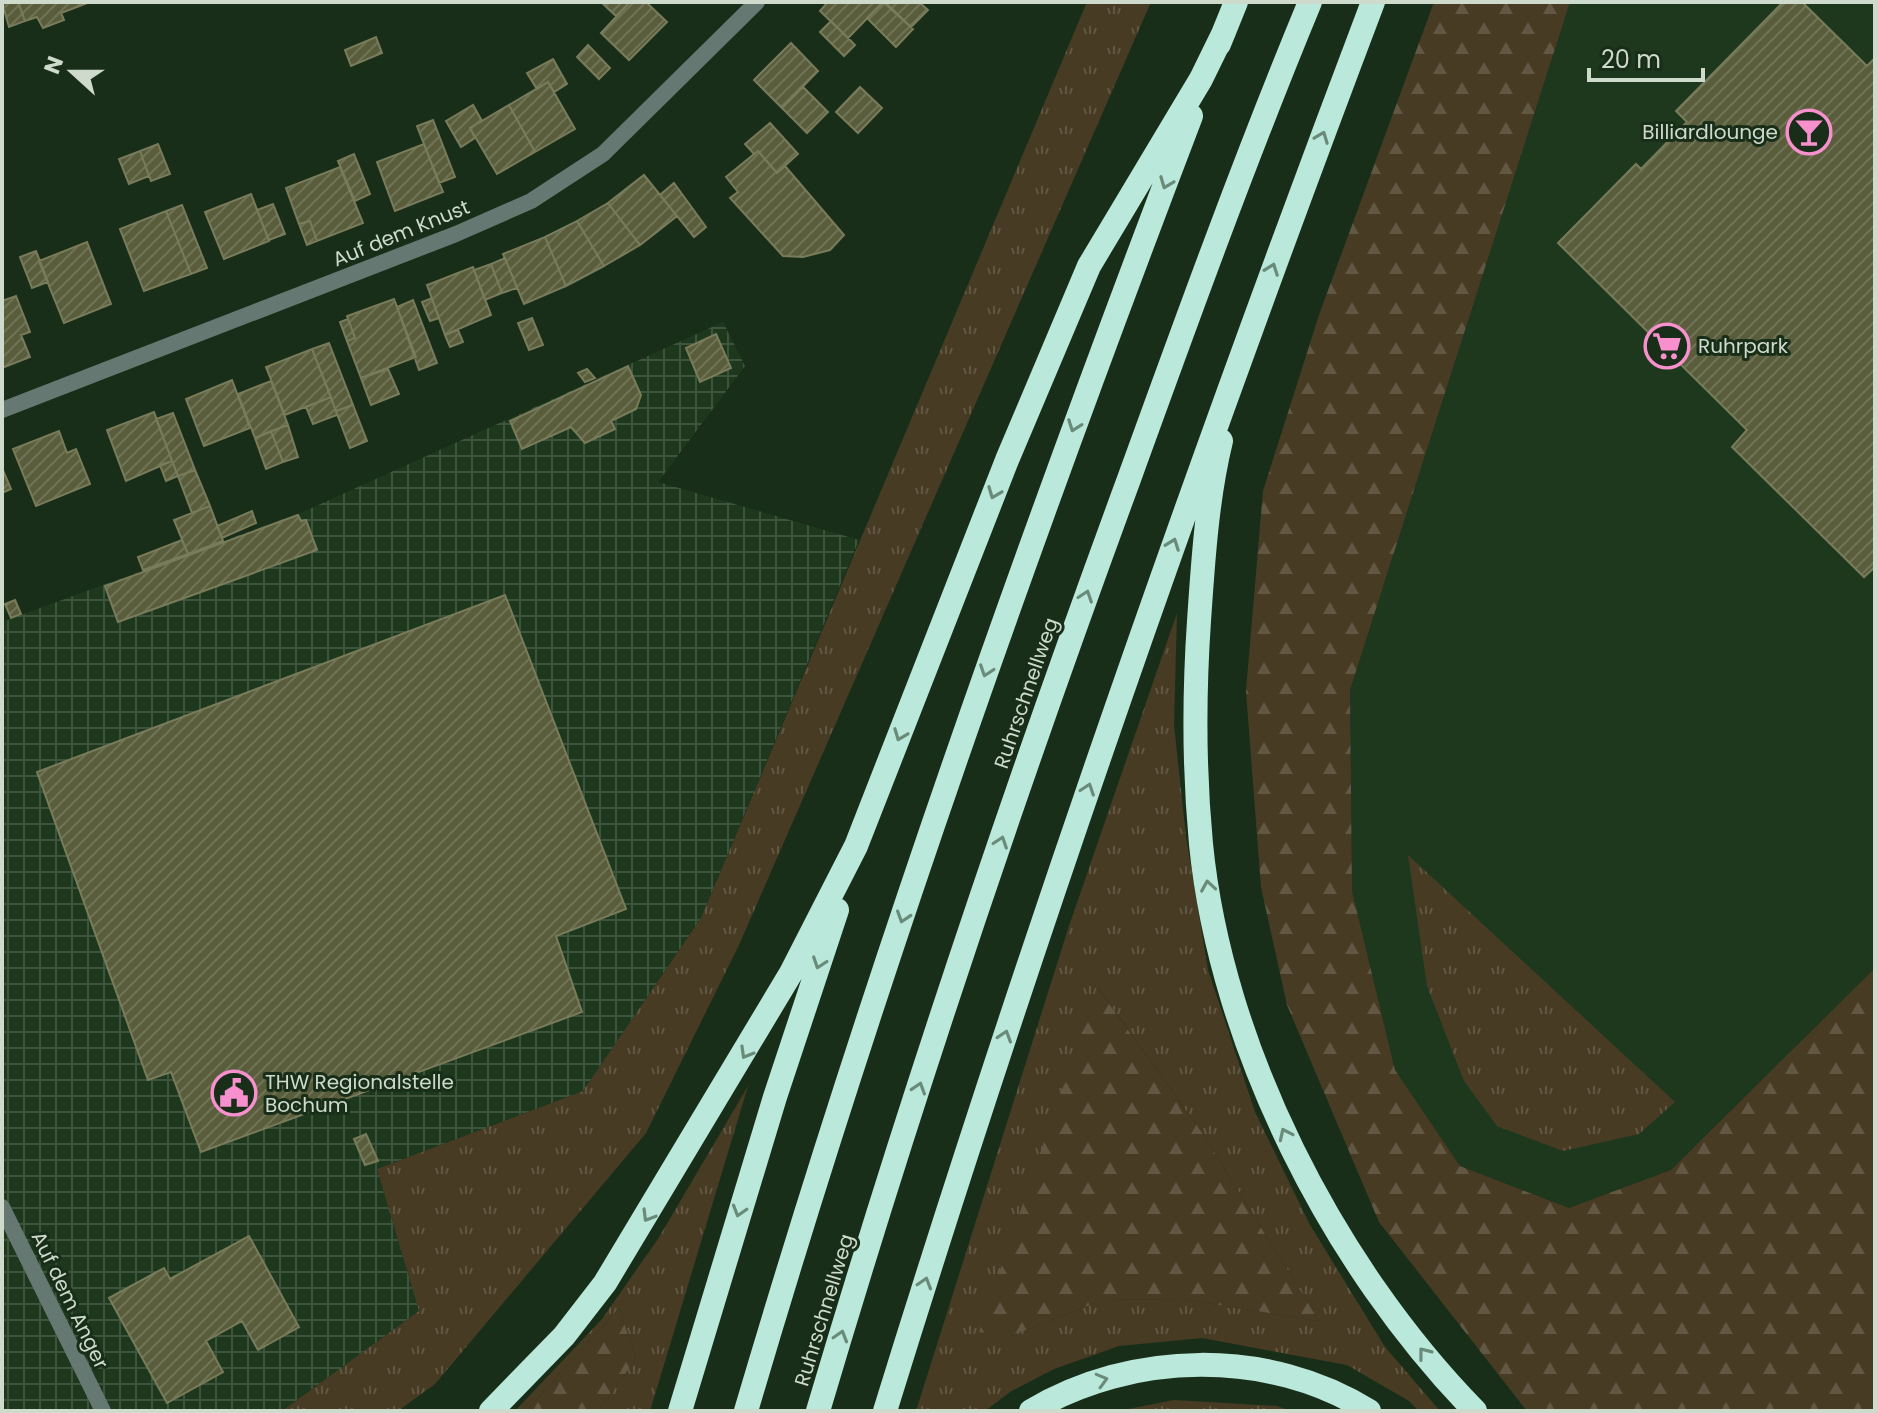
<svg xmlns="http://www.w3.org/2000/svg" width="1877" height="1413" font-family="Poppins,sans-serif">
<defs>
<pattern id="industrial-grid" width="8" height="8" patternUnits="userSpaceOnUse" patternTransform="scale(2)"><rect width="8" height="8" fill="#1e381d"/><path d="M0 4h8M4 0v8" fill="none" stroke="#3e543d"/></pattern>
<pattern id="grass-tufts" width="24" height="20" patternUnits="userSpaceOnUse" patternTransform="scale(2)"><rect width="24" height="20" fill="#483b24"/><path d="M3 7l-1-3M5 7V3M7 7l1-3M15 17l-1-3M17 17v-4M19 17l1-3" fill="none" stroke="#615743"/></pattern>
<pattern id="forest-firs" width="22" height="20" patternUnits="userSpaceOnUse" patternTransform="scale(2)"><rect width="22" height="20" fill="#483b24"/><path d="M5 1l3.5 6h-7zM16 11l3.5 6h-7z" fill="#615743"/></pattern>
<pattern id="building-hatch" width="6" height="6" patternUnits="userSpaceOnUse" patternTransform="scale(2)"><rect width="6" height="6" fill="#5a5d3b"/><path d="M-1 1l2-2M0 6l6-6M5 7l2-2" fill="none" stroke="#707456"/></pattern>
</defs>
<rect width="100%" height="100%" fill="#192e18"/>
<path fill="#1e381d" d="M1570,2H1875V968L1671,1170L1569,1208L1460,1166L1395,1070L1352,891L1350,690Z"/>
<path fill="url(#industrial-grid)" d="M723,322L745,366L658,482L859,540L701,918L583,1091L377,1169L419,1311L282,1411H2V622L305,511Z"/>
<path fill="url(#grass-tufts)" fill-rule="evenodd" d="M1087,2H1151L739,945L646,1133L435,1384L398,1411H282L419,1311L377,1169L583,1091L701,918Z
M1177,613L1174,725L1186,837L1208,970L1255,1112L1310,1225L1385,1347L1440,1411H1419L1409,1401L1347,1365L1202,1338L1119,1346L1054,1369L1010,1392L985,1411H916L1069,926ZM1098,988L1203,1134L1319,1321L1181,1299L1103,1300L1008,1337Z
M1408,855L1675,1102L1639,1134L1563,1151L1497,1126L1464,1081L1427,986Z
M748,1086L650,1411H598L636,1359L619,1308L526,1411H515L602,1319L658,1239Z
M1174,1400L1277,1406L1291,1411H1118Z"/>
<path fill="url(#forest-firs)" d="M1434,2H1570L1350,690L1352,891L1395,1070L1460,1166L1569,1208L1671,1170L1875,968V1411H1527L1379,1222L1287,1005L1261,887L1246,691L1263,491L1319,315Z
M1097,987L1203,1134L1319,1321L1181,1299L1103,1300L1008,1337L979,1332Z
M619,1308L636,1359L598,1411H526Z"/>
<path fill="url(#building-hatch)" stroke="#797c5b" stroke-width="2" d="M2,2H18L25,21L9,27Z
M18,2H90L61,13L64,20L43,28L37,17L25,21Z
M601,2H630L616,16Z
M630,2H646L667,22L629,60L601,33Z
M828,2H883L848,38L820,11Z
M883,2L913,29L896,47L867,18Z
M885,2H919L928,10L911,27Z
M1783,2H1802L1867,66L1875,58V567L1864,577L1732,447L1747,430L1558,243L1636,164L1641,169L1687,122L1676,111Z
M831,21L855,45L844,56L820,32Z
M376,37L382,53L351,66L345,50Z
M791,43L818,71L782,108L754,80Z
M588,45L610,68L599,79L577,57Z
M553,59L567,84L554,92L548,82L537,89L527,73Z
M548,82L575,129L535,152L509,105Z
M803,87L828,112L807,133L782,108Z
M860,87L882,108L858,133L836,112Z
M473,105L482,121L470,128L475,138L461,147L446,121Z
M509,105L535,152L497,174L470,128Z
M433,120L455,177L439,183L417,126Z
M770,123L798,154L777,173L758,151L754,154L745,144Z
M158,144L170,174L151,181L140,151Z
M424,144L443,192L395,211L377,162Z
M140,151L149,176L129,184L119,159Z
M758,151L777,173L785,166L844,235L830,250L803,257L783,256L730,198L738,192L726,177Z
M354,154L370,194L355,201L338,161Z
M340,167L363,223L317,241L310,221L299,224L286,188Z
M644,175L677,216L640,245L608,203Z
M674,183L706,227L694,237L660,195Z
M251,194L269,241L224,259L205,212Z
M608,203L640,245L604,266L577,221Z
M273,204L285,234L269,240L257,210Z
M182,205L207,268L191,274L166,211Z
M166,211L191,274L144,291L120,229Z
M310,221L317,241L307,245L299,224Z
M577,221L604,266L566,286L545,237Z
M545,237L566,286L524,304L503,254Z
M87,242L111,304L64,323L39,261Z
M36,251L48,282L32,288L20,257Z
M505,258L517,288L502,293L491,264Z
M491,264L502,293L485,300L474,270Z
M473,267L491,315L445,335L427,285Z
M16,296L30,332L21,335L30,357L2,368V301Z
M432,298L439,318L430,321L422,302Z
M394,299L416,357L361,378L347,341L355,338L347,316Z
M413,300L437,363L419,370L397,307Z
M532,318L543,345L529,350L518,323Z
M348,319L355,338L347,341L340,322Z
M458,330L463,342L450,347L445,335Z
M716,334L731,368L700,382L686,348Z
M329,343L353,405L336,411L312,349Z
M312,349L331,397L285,415L266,367Z
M628,366L641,395L636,409L611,421L615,429L585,443L571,427L522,449L510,421Z
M388,369L399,394L371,405L361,378Z
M587,369L595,378L585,382L578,373Z
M232,380L250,428L204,446L186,399Z
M271,381L288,425L255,438L238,394Z
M331,397L337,415L313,424L306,407Z
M353,405L367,441L350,448L336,411Z
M154,412L172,461L126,481L107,430Z
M173,413L195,470L178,476L156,419Z
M288,425L298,457L283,462L271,431Z
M59,431L67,453L76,449L90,484L36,506L13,449Z
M271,431L283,462L266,469L255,438Z
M172,461L178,476L166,481L160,465Z
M2,468L11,489L2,493Z
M195,470L210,506L192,513L178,476Z
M210,506L223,541L188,554L174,520Z
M252,511L256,523L222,538L217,526Z
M298,515L301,521L306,520L317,550L118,622L105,586Z
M182,540L188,554L143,570L138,557Z
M505,595L626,909L556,936L582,1012L201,1152L171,1072L148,1080L37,772Z
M15,600L21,614L11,618L5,604Z
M366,1134L378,1161L365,1165L354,1139Z
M249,1236L299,1327L258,1350L242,1321L206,1341L223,1372L167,1403L109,1298L164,1268L170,1279Z"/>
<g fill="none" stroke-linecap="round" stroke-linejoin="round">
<path stroke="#667872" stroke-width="16" d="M2,410L456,234L531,201L603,154L757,2
M2,1207L103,1411"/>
<path stroke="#bae8da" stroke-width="24" d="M1219,44L1236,2
M1221,441C1207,498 1203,562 1199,621C1194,694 1194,770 1201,844C1221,1047 1334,1267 1475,1411
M491,1411L564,1336L605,1283L791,973L856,846L1007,460L1089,266L1201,79L1224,32
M680,1411L775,1097L837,910
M746,1411C875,973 1028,543 1191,116
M818,1411C911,1097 1016,786 1129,479C1187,319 1245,159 1310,2
M885,1411C1032,936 1197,467 1373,2
M1031,1411C1131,1351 1269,1348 1369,1411"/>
</g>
<defs><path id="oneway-chevron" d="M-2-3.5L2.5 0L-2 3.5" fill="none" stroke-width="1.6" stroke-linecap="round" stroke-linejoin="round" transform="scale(2)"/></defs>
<g stroke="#6a8b79">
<use href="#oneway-chevron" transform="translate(1322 137) rotate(-69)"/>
<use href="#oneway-chevron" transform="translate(1166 183) rotate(111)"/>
<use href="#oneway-chevron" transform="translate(1272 269) rotate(-70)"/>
<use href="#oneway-chevron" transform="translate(1074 426) rotate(110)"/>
<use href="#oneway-chevron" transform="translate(994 493) rotate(111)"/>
<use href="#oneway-chevron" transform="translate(1173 544) rotate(-70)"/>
<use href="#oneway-chevron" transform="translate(1086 596) rotate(-71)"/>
<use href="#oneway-chevron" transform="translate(986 671) rotate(109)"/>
<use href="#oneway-chevron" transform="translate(900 735) rotate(111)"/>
<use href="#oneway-chevron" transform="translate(1088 789) rotate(-71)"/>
<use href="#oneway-chevron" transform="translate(1001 842) rotate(-71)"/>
<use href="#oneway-chevron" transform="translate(1208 886) rotate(-99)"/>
<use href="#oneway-chevron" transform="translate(903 917) rotate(108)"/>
<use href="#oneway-chevron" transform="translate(819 963) rotate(109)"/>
<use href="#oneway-chevron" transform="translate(1005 1036) rotate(-72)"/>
<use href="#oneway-chevron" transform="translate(746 1053) rotate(120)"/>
<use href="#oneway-chevron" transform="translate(919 1088) rotate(-72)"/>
<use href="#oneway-chevron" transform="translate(1285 1134) rotate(-115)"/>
<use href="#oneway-chevron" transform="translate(739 1211) rotate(107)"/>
<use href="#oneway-chevron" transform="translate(648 1216) rotate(121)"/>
<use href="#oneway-chevron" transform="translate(925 1283) rotate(-73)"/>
<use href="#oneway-chevron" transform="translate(841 1336) rotate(-73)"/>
<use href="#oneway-chevron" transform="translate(1424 1353) rotate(-128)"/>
<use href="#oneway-chevron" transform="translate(1102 1380) rotate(-16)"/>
</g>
<defs>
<g id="bar-ring" transform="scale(2.3)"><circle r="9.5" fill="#192e18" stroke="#f790cd" stroke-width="1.5"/><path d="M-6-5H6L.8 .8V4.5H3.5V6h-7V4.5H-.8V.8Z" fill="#f790cd"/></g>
<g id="supermarket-ring" transform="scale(2.3)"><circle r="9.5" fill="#192e18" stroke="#f790cd" stroke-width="1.5"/><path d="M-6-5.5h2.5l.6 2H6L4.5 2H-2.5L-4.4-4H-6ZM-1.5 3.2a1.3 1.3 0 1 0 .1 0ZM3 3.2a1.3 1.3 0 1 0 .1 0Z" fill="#f790cd"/></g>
<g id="civic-ring" transform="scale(2.3)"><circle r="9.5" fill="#192e18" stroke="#f790cd" stroke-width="1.5"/><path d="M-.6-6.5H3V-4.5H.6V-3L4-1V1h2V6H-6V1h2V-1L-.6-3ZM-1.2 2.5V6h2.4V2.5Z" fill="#f790cd"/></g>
</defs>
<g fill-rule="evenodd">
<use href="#bar-ring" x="1809" y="132"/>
<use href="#supermarket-ring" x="1667" y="346"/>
<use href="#civic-ring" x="234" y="1093"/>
</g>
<g text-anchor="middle" stroke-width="6" stroke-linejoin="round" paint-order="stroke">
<g font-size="20" fill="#cddacc" stroke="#192e18" text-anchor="start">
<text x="1778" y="139" text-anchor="end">Billiardlounge</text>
<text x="1698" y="353">Ruhrpark</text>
<text x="265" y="1089">THW Regionalstelle<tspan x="265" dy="23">Bochum</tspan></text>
</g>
<g font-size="20" fill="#cddacc" stroke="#192e18">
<text transform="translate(401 233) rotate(-22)" y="7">Auf dem Knust</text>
<text transform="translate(1026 693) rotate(-71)" y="7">Ruhrschnellweg</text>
<text transform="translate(70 1300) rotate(64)" y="7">Auf dem Anger</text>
<text transform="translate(824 1310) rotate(-73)" y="7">Ruhrschnellweg</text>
</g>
</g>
<rect width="1877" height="1413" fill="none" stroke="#cddacc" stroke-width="8"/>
<g transform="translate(72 72) rotate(291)" stroke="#192e18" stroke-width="6" paint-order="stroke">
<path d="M0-6L14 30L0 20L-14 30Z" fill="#cddacc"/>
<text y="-12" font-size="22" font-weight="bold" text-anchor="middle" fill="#cddacc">N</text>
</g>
<path d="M1589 68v12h114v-12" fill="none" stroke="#cddacc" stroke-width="4"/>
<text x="1601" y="68" font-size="24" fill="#cddacc" stroke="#192e18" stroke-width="6" paint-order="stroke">20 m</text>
</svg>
